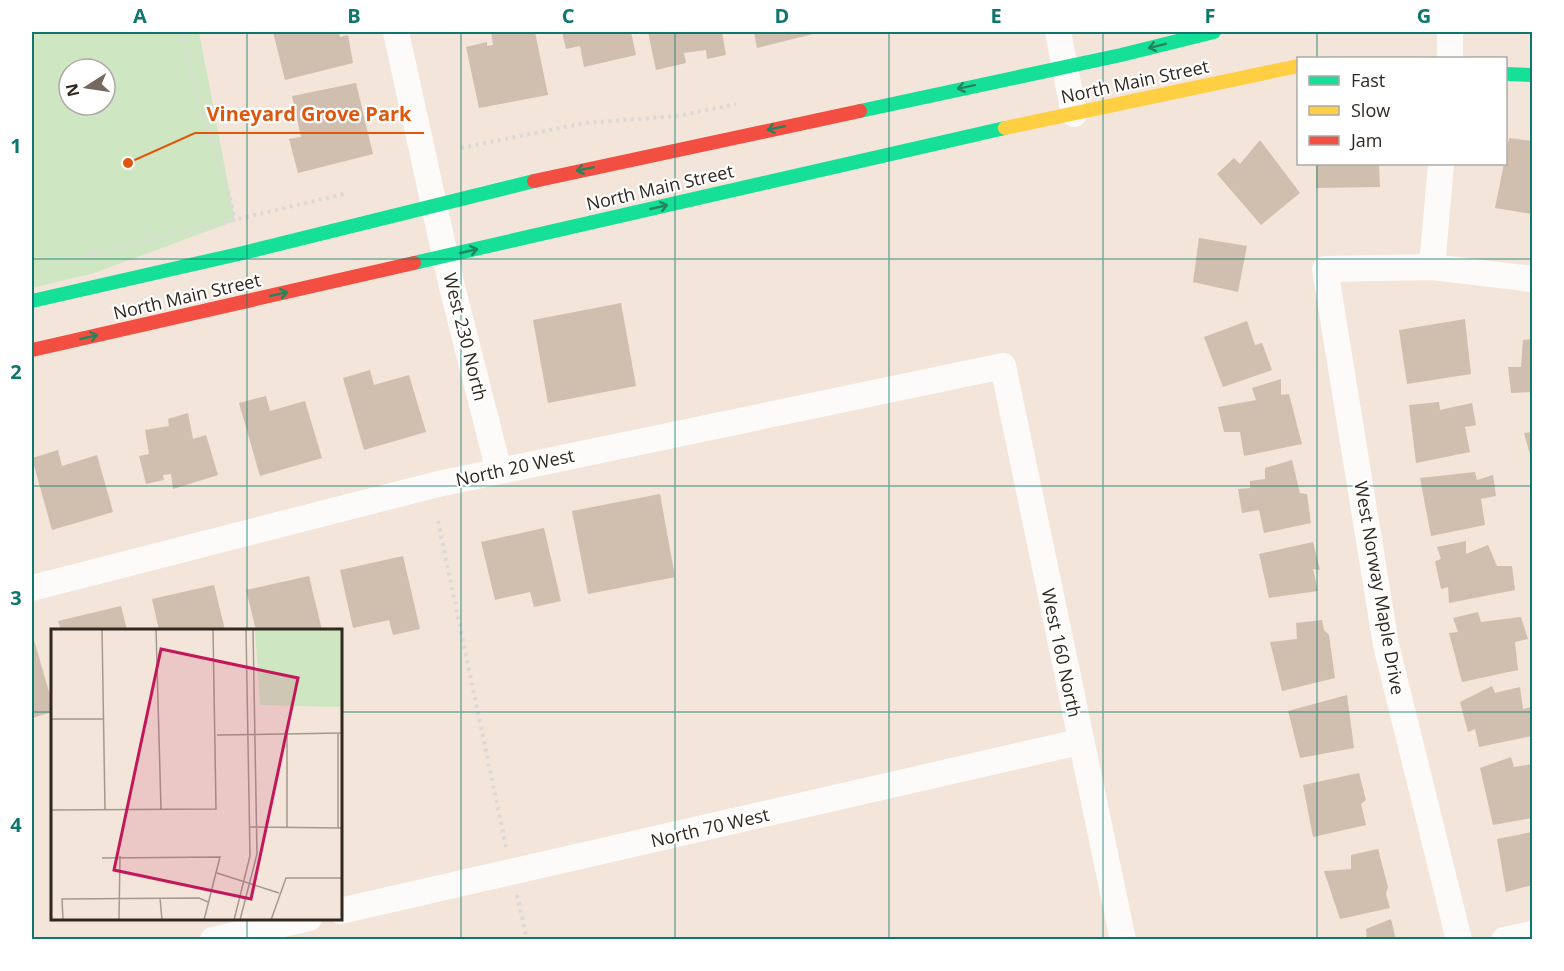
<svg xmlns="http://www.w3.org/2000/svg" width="1564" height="971" font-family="'Open Sans',sans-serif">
<rect width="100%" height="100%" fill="#f3e5d9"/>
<path fill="#cfe6c2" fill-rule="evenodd" d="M32,32H199L235,221L94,273L32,288ZM69,69H105V105H69Z"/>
<path fill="#d0beaf" d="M273,32H339L340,37L348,35L353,63L285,80Z
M491,32H535L548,95L479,108L466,47L487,42V46L493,45Z
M562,32H631L636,55L584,67L580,46L566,49Z
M648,32H722L726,55L707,59L706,50L684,53L686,63L656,70Z
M754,32H821L757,48Z
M356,83L373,154L298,173L289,139L301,137L292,96Z
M1509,138L1532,141V214L1495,208Z
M1260,140L1300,193L1261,225L1217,174L1234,158L1240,164Z
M1316,164H1379L1380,187L1316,188Z
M1199,238L1247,246L1238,292L1193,282Z
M621,303L636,386L548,403L533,320Z
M1465,319L1471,374L1407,384L1399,330Z
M1247,321L1255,345L1262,343L1272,370L1223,387L1204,337Z
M1532,339V392L1511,393L1508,367H1521L1523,340Z
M370,370L374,385L409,375L426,432L364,450L343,378Z
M1281,379V395L1289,394L1302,444L1244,456L1240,432H1224L1218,407L1256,400L1252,388Z
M266,396L270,411L305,401L322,458L260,476L239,403Z
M1439,402L1440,410L1472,403L1476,425L1465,427L1470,452L1416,463L1409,405Z
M188,413L193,439L206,435L218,475L173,489L171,474L163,475L164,480L146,484L139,456L149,454L145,430L169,426L168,419Z
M1532,432V462L1524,433Z
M58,450L62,466L97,455L113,512L52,530L32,458Z
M1292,460L1300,493L1307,494L1311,523L1264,533L1259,510L1242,513L1238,489L1250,488V481L1265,479V468Z
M1475,472L1477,480L1493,475L1496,496L1481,499L1485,525L1431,536L1420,478Z
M660,494L675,577L588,594L572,511Z
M544,528L561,601L534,607L530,592L495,600L481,542Z
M1466,541V554L1488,545L1497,566H1512L1515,590L1449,603L1448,587L1441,589L1435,561L1441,559L1437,547Z
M1313,542L1320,570L1313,569L1318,591L1269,598L1259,554Z
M403,556L420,629L393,635L389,620L353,628L340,570Z
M309,576L322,630H256L246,590Z
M214,585L225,630H159L152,599Z
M121,606L127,630H61L58,621Z
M1478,612L1481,622L1521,617L1528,639L1515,642L1518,670L1462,682L1449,633L1458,632L1453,618Z
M1322,620L1324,630L1329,635L1335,678L1282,691L1270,642L1297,639L1296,623Z
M32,633L52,702V712L32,718Z
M1492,686L1495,693L1520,687L1523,709L1532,707V736L1479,747L1475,729L1468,732L1460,702Z
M1347,695L1354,748L1300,758L1288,711Z
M1511,757L1514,767L1532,764V818L1493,825L1480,768Z
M1359,773L1366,800L1361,804L1366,825L1313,837L1303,785Z
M1532,832V885L1506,892L1497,839Z
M1378,849L1388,887L1386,894L1390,908L1340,919L1324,871L1351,869V855Z
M1391,919L1396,940H1367L1366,929Z"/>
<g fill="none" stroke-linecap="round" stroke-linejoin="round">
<path stroke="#ddd9d6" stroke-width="4" stroke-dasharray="3 4.5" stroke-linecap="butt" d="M183,32L192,83L229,193L235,221
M461,148L584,123L678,116L736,104
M78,257L348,193
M438,521L506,847
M517,895L527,940"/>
<path stroke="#fdfbf9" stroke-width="26" d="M396,32L452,287L499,471
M1058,32L1074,114
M1450,58V32
M1432,267L1441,164
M32,588L438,484L1003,366L1123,940
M340,911L1079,742
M213,940L309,918
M1459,940L1386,645L1325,269L1432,267L1532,279
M1504,940L1532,934"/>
<path stroke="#16e098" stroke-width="14" d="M1506,74L1532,75
M860,111L1121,55L1214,32
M414,263L1005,128
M32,301L243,253L534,181"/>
<path stroke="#ffcf43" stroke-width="14" d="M1005,128L1298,66"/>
<path stroke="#f24e42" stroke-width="14" d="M534,181L860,111
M32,350L414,263"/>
</g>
<defs><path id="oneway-shaft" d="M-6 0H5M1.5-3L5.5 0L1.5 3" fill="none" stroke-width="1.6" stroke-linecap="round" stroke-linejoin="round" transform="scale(1.5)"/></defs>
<g stroke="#24845c">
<use href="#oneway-shaft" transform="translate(1157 46) rotate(166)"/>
<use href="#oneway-shaft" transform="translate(966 87) rotate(168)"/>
<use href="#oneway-shaft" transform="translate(776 128) rotate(168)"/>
<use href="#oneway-shaft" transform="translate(585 169) rotate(168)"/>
<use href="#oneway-shaft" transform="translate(659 207) rotate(-13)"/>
<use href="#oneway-shaft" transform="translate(469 251) rotate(-13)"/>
<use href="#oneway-shaft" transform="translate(279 294) rotate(-13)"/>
<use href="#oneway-shaft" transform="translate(89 337) rotate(-13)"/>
</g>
<path fill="none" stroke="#0f766e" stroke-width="1.5" stroke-opacity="0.55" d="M247,32V630M461,32V940M675,32V940M889,32V940M1103,32V940M1317,32V58M1317,164V940M32,259H1532M32,486H1532M32,712H52M340,712H1532M247,918V940"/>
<g text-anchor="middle" stroke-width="4.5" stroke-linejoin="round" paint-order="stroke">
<g font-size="18" fill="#312820" stroke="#fff">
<text transform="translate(1135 82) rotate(-12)" y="6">North Main Street</text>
<text transform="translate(660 188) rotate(-13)" y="6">North Main Street</text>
<text transform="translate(187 297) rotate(-13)" y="6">North Main Street</text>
<text transform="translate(465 337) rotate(76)" y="6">West 230 North</text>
<text transform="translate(515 468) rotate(-12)" y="6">North 20 West</text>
<text transform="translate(1379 588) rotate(80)" y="6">West Norway Maple Drive</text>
<text transform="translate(1061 653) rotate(78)" y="6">West 160 North</text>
<text transform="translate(710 828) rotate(-13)" y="6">North 70 West</text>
</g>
</g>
<g transform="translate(51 629)">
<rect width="291" height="291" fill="#f3e5d9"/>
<path d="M204,0H291V78L209,76Z" fill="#cfe6c2"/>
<path fill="none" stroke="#a5998f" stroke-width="1.5" d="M51,0L54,180M105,0L110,180M0,90H53M236,104V198M287,104V199M166,106L291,104M0,181L165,180L162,0M199,198L291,199M51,229L169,228L153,291M166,244L228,264M109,269L111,291M12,291L11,270L148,269L157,273M68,291L69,227M183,291L199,227L195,0M189,291L206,225L202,0M220,291L235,249H291"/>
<path fill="#c2185b" fill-opacity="0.15" stroke="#c2185b" stroke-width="3" d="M110,20L247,49L200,270L63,241Z"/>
<rect width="291" height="291" fill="none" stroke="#312820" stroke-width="3"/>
</g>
<path fill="none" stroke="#df570d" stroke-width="2" d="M128 163L195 133H424"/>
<circle fill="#df570d" stroke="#fff" stroke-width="2" cx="128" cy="163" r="6"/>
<g font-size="20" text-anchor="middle" font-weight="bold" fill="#df570d" stroke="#fff" stroke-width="4.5" stroke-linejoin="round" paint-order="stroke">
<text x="309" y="121">Vineyard Grove Park</text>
</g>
<rect width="1564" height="971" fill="none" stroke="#ffffff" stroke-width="66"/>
<rect x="1297" y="57" width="210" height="108" fill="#ffffff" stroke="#ada9a6" stroke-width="1.5"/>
<rect x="1309" y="76" width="30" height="9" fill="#16e098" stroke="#ada9a6" stroke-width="1.5"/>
<text x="1351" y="87" font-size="18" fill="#312820">Fast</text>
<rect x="1309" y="106" width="30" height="9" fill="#ffcf43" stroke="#ada9a6" stroke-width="1.5"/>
<text x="1351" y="117" font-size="18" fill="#312820">Slow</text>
<rect x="1309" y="136" width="30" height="9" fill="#f24e42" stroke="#ada9a6" stroke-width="1.5"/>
<text x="1351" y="147" font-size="18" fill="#312820">Jam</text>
<g transform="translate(87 87) rotate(258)"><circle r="28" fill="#ffffff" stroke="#ada9a6" stroke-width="1.5"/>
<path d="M0-4.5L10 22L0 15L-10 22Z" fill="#756a61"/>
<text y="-9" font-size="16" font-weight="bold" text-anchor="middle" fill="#312820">N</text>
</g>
<rect x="33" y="33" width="1498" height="905" fill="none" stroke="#0f766e" stroke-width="2"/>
<g font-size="20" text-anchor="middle" font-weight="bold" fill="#0f766e">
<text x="140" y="23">A</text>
<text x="354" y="23">B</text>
<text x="568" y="23">C</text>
<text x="782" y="23">D</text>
<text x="996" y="23">E</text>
<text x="1210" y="23">F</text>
<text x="1424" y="23">G</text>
<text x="16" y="153">1</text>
<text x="16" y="379">2</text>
<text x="16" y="605">3</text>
<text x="16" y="832">4</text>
</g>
</svg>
